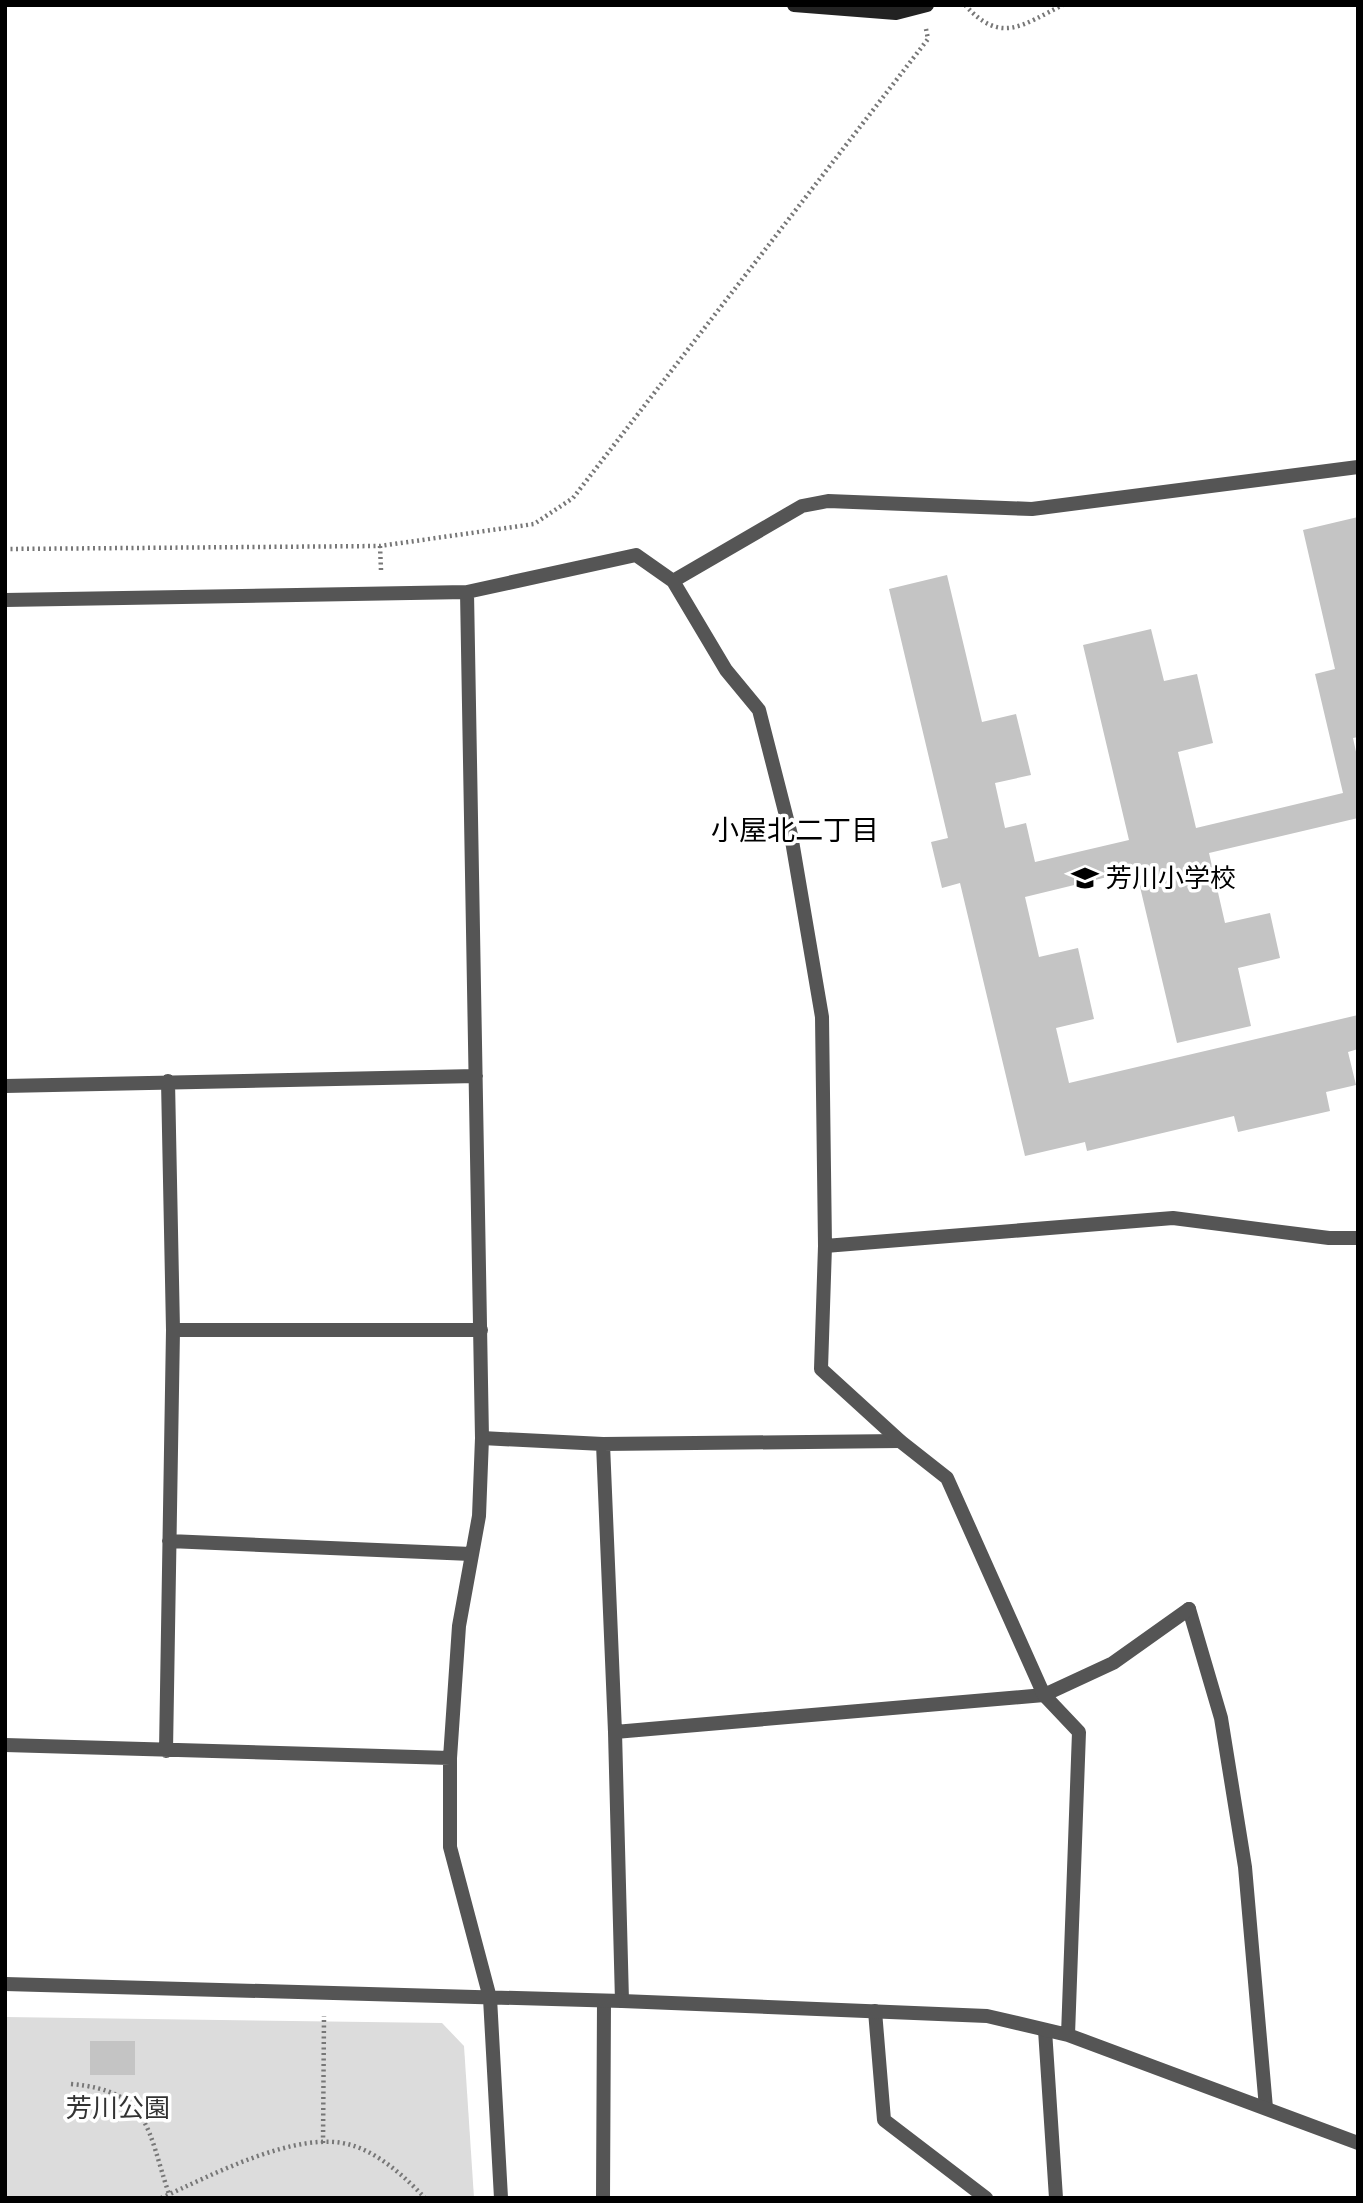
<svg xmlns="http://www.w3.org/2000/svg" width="1363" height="2203" font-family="'Sofia Sans Condensed','Noto Sans JP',sans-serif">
<rect width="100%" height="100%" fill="#fff"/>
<path fill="#dcdcdc" d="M5,2017L442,2023L464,2046L474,2198H5Z"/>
<path fill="#c4c4c4" d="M1358,517V737L1353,738L1358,761V818L1209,853L1225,923L1270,913L1280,958L1238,968L1251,1026L1177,1043L1136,870L1025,897L1039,957L1078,948L1094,1019L1056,1028L1069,1083L1358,1015V1049L1348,1052L1356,1085L1326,1092L1330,1111L1238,1132L1234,1116L1087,1151L1085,1142L1025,1156L960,883L942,888L931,842L948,838L889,589L947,575L982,722L1016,714L1031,775L995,783L1005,828L1026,823L1035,862L1129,840L1083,645L1151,629L1164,681L1197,674L1213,743L1178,752L1196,828L1343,793L1315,674L1335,669L1303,530Z
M90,2041H135V2075H90Z"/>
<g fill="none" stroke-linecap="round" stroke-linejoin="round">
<path stroke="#777" stroke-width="4.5" stroke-dasharray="2 3.5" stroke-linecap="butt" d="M965,5C1001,45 1022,25 1063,5
M380,546L381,570
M5,549L380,546L534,524L573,498L928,39L926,29
M71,2084C151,2091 147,2130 169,2194
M323,2143L324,2016
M161,2198C210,2176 298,2129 351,2145C379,2153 405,2177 425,2198"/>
<path stroke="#555" stroke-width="14" d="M482,1438L603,1444L900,1441
M603,1444L615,1732L1044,1695
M1189,1609L1221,1718L1245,1867L1266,2108
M615,1732L622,2001
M875,2011L884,2120L986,2198
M1045,2030L1056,2198
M603,2198L604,2001"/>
<path stroke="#555" stroke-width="14" d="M673,581L802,506L828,501L1032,509L1358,467
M5,600L467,592L636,555L673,581L726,670L759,710L791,835L822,1017L825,1246L821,1369L900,1441L947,1478L1044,1695L1079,1732L1068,2035
M5,1086L476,1076
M825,1246L1173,1218L1329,1238H1358
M173,1330H481
M169,1541L471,1554
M1044,1695L1113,1663L1189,1609
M5,1745L450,1758L459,1626L479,1516L482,1438L467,592
M166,1751L173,1330L168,1081
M450,1758V1847L490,1998L501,2198
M5,1984L622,2001L987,2016L1068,2035L1358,2143"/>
<path stroke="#222" stroke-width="14" d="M794,5L896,13L927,5"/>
</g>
<defs>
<g id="school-bare" transform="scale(2.1)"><path d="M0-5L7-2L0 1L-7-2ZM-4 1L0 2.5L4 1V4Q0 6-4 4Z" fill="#000" stroke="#fff" stroke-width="2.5" paint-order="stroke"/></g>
</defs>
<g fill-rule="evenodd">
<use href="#school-bare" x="1085" y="878"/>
</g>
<g text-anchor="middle" stroke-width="7" stroke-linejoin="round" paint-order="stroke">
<g font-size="26" fill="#000" stroke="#fff" text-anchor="start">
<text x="1106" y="887">芳川小学校</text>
</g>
<g font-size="26" fill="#333" stroke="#fff">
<text x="118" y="2117">芳川公園</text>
</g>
<g font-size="28" fill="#000" stroke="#fff">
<text x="795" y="840">小屋北二丁目</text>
</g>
</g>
<rect width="1363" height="2203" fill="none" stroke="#000000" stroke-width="14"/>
</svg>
